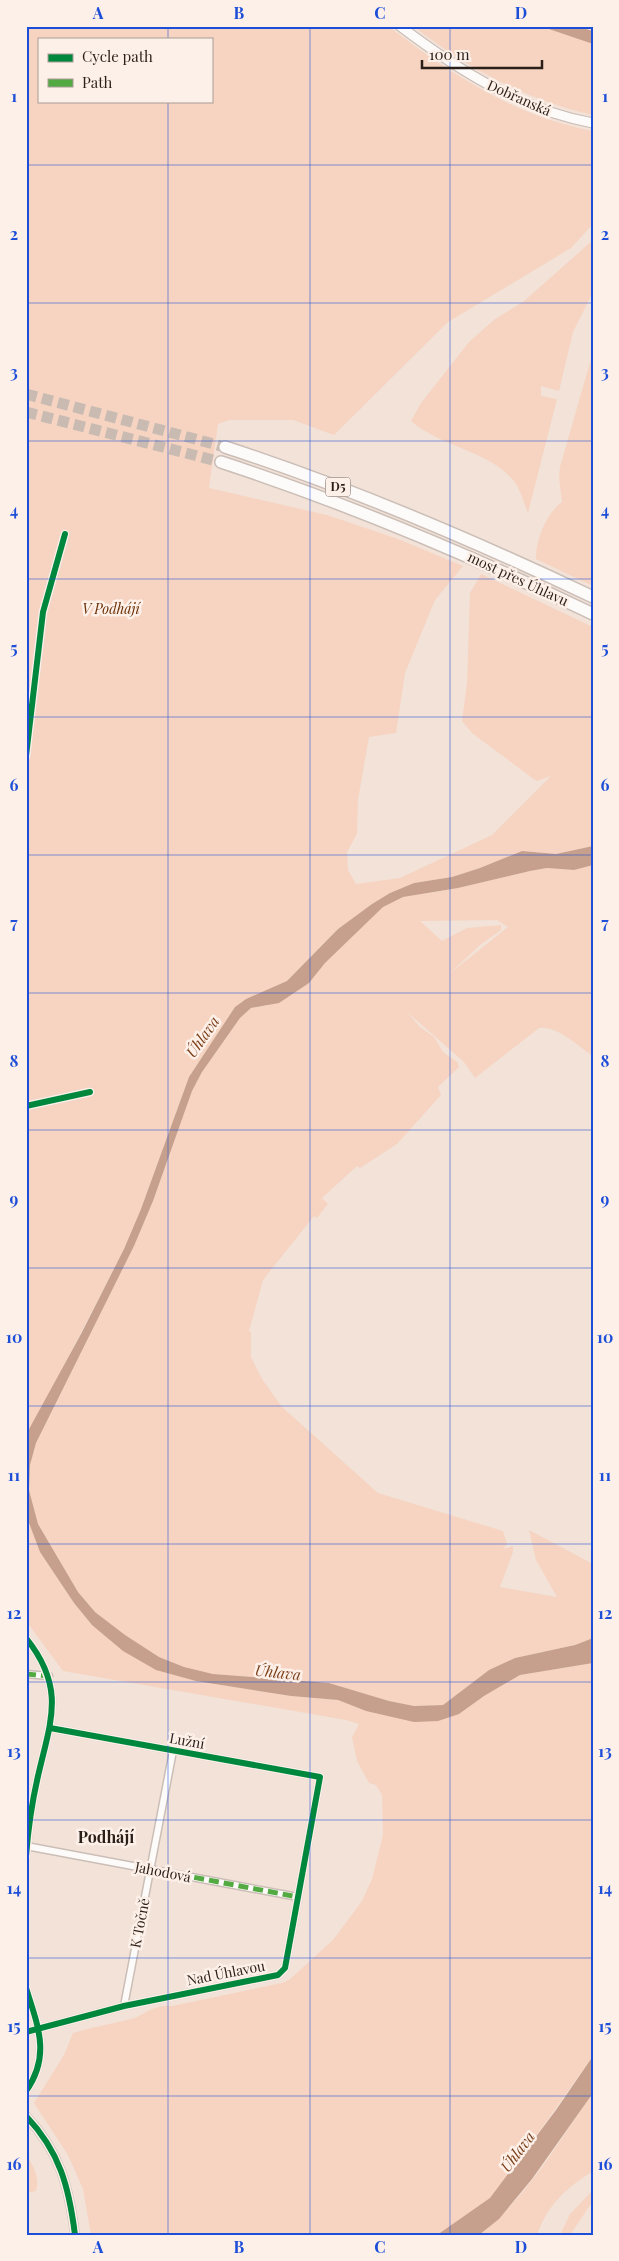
<svg xmlns="http://www.w3.org/2000/svg" width="619" height="2261" font-family="'Playfair Display',serif">
<rect width="100%" height="100%" fill="#f2e2d8"/>
<path fill="#f6d4c1" fill-rule="evenodd" d="M32,26H388C449,73 515,117 593,131V224L571,248L448,322L334,435L293,420H229L218,424L209,488L327,515L398,539L463,566L435,600L405,673L396,733L369,737L358,800L357,834L347,852L348,870L356,884L400,878L492,835L551,776L537,781L535,780L472,733L462,721L467,683L470,593L481,574L593,627V846L556,854L522,851L480,868L452,877L414,883L390,893L372,904L338,929L287,981L246,999L235,1007L189,1077L141,1209L124,1249L26,1439V28ZM39,39H211V101H39Z
M413,26H540L593,44V115C524,99 469,69 413,26Z
M593,240V292L573,332L559,391L541,386V396L557,399L528,513C524,503 520,489 514,481C488,450 441,447 411,421L421,403L469,342L495,319L523,302Z
M593,352V586L536,559C535,541 547,512 562,502L559,478L560,467Z
M593,865V1056C579,1047 557,1025 539,1028L475,1078L464,1062L407,1012L420,1027L434,1037L443,1052L457,1062L459,1067L438,1087L441,1095L397,1144L360,1168L357,1166L322,1198L328,1204L317,1218L314,1216L263,1280L249,1331L251,1332V1357L262,1379L282,1407L378,1493L503,1531L507,1544L503,1549L513,1546V1552L500,1587L557,1597L536,1560L529,1530L593,1564V1638L575,1645L515,1658L489,1670L443,1705L414,1706L389,1701L329,1683L213,1674L184,1667L159,1657L124,1635L95,1612L78,1592L38,1524L29,1490L30,1465L36,1443L134,1246L153,1201L192,1091L202,1072L240,1018L251,1008L266,1006L309,983L325,963L383,906L403,897L458,888L530,871L547,868L574,870ZM497,920L508,927L449,974L480,945L501,930V925L467,928L442,941L420,921Z
M26,1515L40,1552L74,1603L92,1625L196,1681L291,1696L338,1700L366,1711L459,1714L484,1696L520,1675L593,1663V2056L501,2185L490,2199L443,2231L437,2235H91L83,2189L68,2155L34,2103L64,2055L73,2033C92,2027 112,2024 131,2019C148,2014 150,2005 172,2006L282,1983L289,1980L333,1940L362,1901L372,1879L383,1835L382,1795L376,1785L369,1783L357,1761L352,1737L359,1724L346,1720L63,1671L26,1621Z
M593,2093V2175L590,2173C565,2189 547,2206 537,2235H479C527,2198 558,2142 593,2093Z
M26,2153C33,2167 40,2176 36,2191L26,2193Z
M593,2190V2201L570,2235H560L570,2214Z"/>
<path fill="#c6a08c" d="M540,26H576L593,31V44Z
M593,846V865L574,870L547,868L530,871L458,888L403,897L383,907L325,963L309,983L279,1003L251,1008L240,1018L202,1072L192,1091L153,1201L134,1246L36,1443L30,1465L29,1490L38,1524L78,1592L95,1612L125,1635L159,1657L184,1667L213,1674L329,1683L389,1701L414,1706L443,1705L489,1670L515,1658L575,1645L593,1638V1663L520,1675L484,1696L459,1714L438,1721L414,1722L366,1711L338,1700L291,1696L196,1681L156,1670L123,1651L92,1625L74,1603L40,1552L26,1515V1439L28,1431L81,1334L124,1249L141,1209L189,1077L235,1007L246,999L287,981L338,929L372,904L390,893L414,883L452,877L480,868L522,851L556,854Z
M593,2056V2093L532,2179L499,2219L479,2235H437L490,2198L556,2110Z"/>
<g fill="none" stroke-linecap="round" stroke-linejoin="round">
<path stroke="#cabbb2" stroke-width="11" stroke-dasharray="11 5.5" stroke-linecap="butt" d="M26,394L225,447
M26,412L221,462"/>
<g stroke="#cbbeb7" stroke-width="9">
<path id="minor" d="M26,756L43,612L65,534
M26,1106L90,1092
M26,1638C66,1688 51,1720 38,1776C32,1802 28,1830 26,1856
M26,1674L49,1676
M26,1846L298,1897
M26,1988C38,2026 51,2056 26,2091
M124,2006L173,1751
M26,2032L124,2006L278,1975L285,1968L320,1777L50,1728"/>
</g>
<g stroke="#cbbeb7" stroke-width="10">
<path id="tertiary" d="M26,2116C60,2152 69,2187 75,2235"/>
</g>
<g stroke="#cbbeb7" stroke-width="11">
<path id="secondary" d="M400,26C458,70 521,110 593,123"/>
</g>
<g stroke="#cbbeb7" stroke-width="14">
<path id="motorway" d="M225,447C351,488 473,540 593,597
M221,462C349,504 472,556 593,614"/>
</g>
<use href="#minor" stroke="#fdfbf9" stroke-width="6"/>
<use href="#tertiary" stroke="#fdfbf9" stroke-width="8"/>
<use href="#secondary" stroke="#fdfbf9" stroke-width="9"/>
<use href="#motorway" stroke="#fdfbf9" stroke-width="11"/>
<path stroke="#53aa42" stroke-width="5" stroke-dasharray="10 5" stroke-linecap="butt" d="M26,1674L49,1676
M150,1869L298,1897"/>
<g stroke="#fdf0e9" stroke-width="9">
<path id="cycleway" d="M26,756L43,612L65,534
M26,1106L90,1092
M26,1638C66,1688 51,1720 38,1776C32,1802 28,1830 26,1856
M26,1988C38,2026 51,2056 26,2091
M26,2032L124,2006L278,1975L285,1968L320,1777L50,1728
M26,2116C60,2152 69,2187 75,2235"/>
</g>
<use href="#cycleway" stroke="#00873e" stroke-width="6"/>
</g>
<path fill="none" stroke="#1d4ed8" stroke-width="1" stroke-opacity="0.55" d="M168,26V39M310,26V2235M450,26V2235M168,101V2235M26,165H593M26,303H593M26,441H593M26,579H593M26,717H593M26,855H593M26,993H593M26,1130H593M26,1268H593M26,1406H593M26,1544H593M26,1682H593M26,1820H593M26,1958H593M26,2096H593"/>
<g text-anchor="middle" stroke-width="5" stroke-linejoin="round" paint-order="stroke">
<rect fill="#fdf0e9" stroke="#695e57" stroke-width="1" x="325.5" y="477.5" width="25" height="19" rx="4"/>
<g font-size="12" font-weight="bold" fill="#2a1f19">
<text x="338" y="491">D5</text>
</g>
<g font-size="14" fill="#2a1f19" stroke="#fdf0e9">
<text transform="translate(519 98) rotate(24)" y="5">Dobřanská</text>
<text transform="translate(518 579) rotate(25)" y="5">most přes Úhlavu</text>
<text transform="translate(187 1741) rotate(10)" y="5">Lužní</text>
<text transform="translate(163 1872) rotate(11)" y="5">Jahodová</text>
<text transform="translate(140 1923) rotate(-79)" y="5">K Točně</text>
<text transform="translate(226 1973) rotate(-11)" y="5">Nad Úhlavou</text>
</g>
<g font-size="14" font-style="italic" fill="#6a2f05" stroke="#fdf0e9">
<text x="111" y="614">V Podhájí</text>
</g>
<g font-size="15" font-style="italic" fill="#7a3e18" stroke="#fdf0e9">
<text transform="translate(203 1037) rotate(-55)" y="5">Úhlava</text>
<text transform="translate(278 1673) rotate(6)" y="5">Úhlava</text>
<text transform="translate(518 2152) rotate(-53)" y="5">Úhlava</text>
</g>
<g font-size="16" font-weight="bold" fill="#2a1f19" stroke="#fdf0e9">
<text x="106" y="1843">Podhájí</text>
</g>
</g>
<rect width="619" height="2261" fill="none" stroke="#fdf0e9" stroke-width="55"/>
<rect x="38" y="38" width="175" height="65" fill="#fdf0e9" stroke="#a99c96"/>
<rect x="48" y="54" width="25" height="8" fill="#00873e" stroke="#a99c96"/>
<text x="82" y="62" font-size="15" fill="#2a1f19">Cycle path</text>
<rect x="48" y="79" width="25" height="8" fill="#53aa42" stroke="#a99c96"/>
<text x="82" y="88" font-size="15" fill="#2a1f19">Path</text>
<path d="M422 60v8h120v-8" fill="none" stroke="#2a1f19" stroke-width="2.5"/>
<text x="429" y="60" font-size="15" fill="#2a1f19" stroke="#fdf0e9" stroke-width="4" paint-order="stroke">100 m</text>
<rect x="28" y="28" width="564" height="2206" fill="none" stroke="#1d4ed8" stroke-width="2"/>
<g font-size="16" text-anchor="middle" font-weight="bold" fill="#1d4ed8">
<text x="98" y="19">A</text>
<text x="239" y="19">B</text>
<text x="380" y="19">C</text>
<text x="521" y="19">D</text>
<text x="14" y="102">1</text>
<text x="605" y="102">1</text>
<text x="14" y="240">2</text>
<text x="605" y="240">2</text>
<text x="14" y="378">3</text>
<text x="605" y="378">3</text>
<text x="14" y="516">4</text>
<text x="605" y="516">4</text>
<text x="14" y="654">5</text>
<text x="605" y="654">5</text>
<text x="14" y="791">6</text>
<text x="605" y="791">6</text>
<text x="14" y="929">7</text>
<text x="605" y="929">7</text>
<text x="14" y="1067">8</text>
<text x="605" y="1067">8</text>
<text x="14" y="1205">9</text>
<text x="605" y="1205">9</text>
<text x="14" y="1343">10</text>
<text x="605" y="1343">10</text>
<text x="14" y="1481">11</text>
<text x="605" y="1481">11</text>
<text x="14" y="1619">12</text>
<text x="605" y="1619">12</text>
<text x="14" y="1757">13</text>
<text x="605" y="1757">13</text>
<text x="14" y="1894">14</text>
<text x="605" y="1894">14</text>
<text x="14" y="2032">15</text>
<text x="605" y="2032">15</text>
<text x="14" y="2170">16</text>
<text x="605" y="2170">16</text>
<text x="98" y="2253">A</text>
<text x="239" y="2253">B</text>
<text x="380" y="2253">C</text>
<text x="521" y="2253">D</text>
</g>
</svg>
